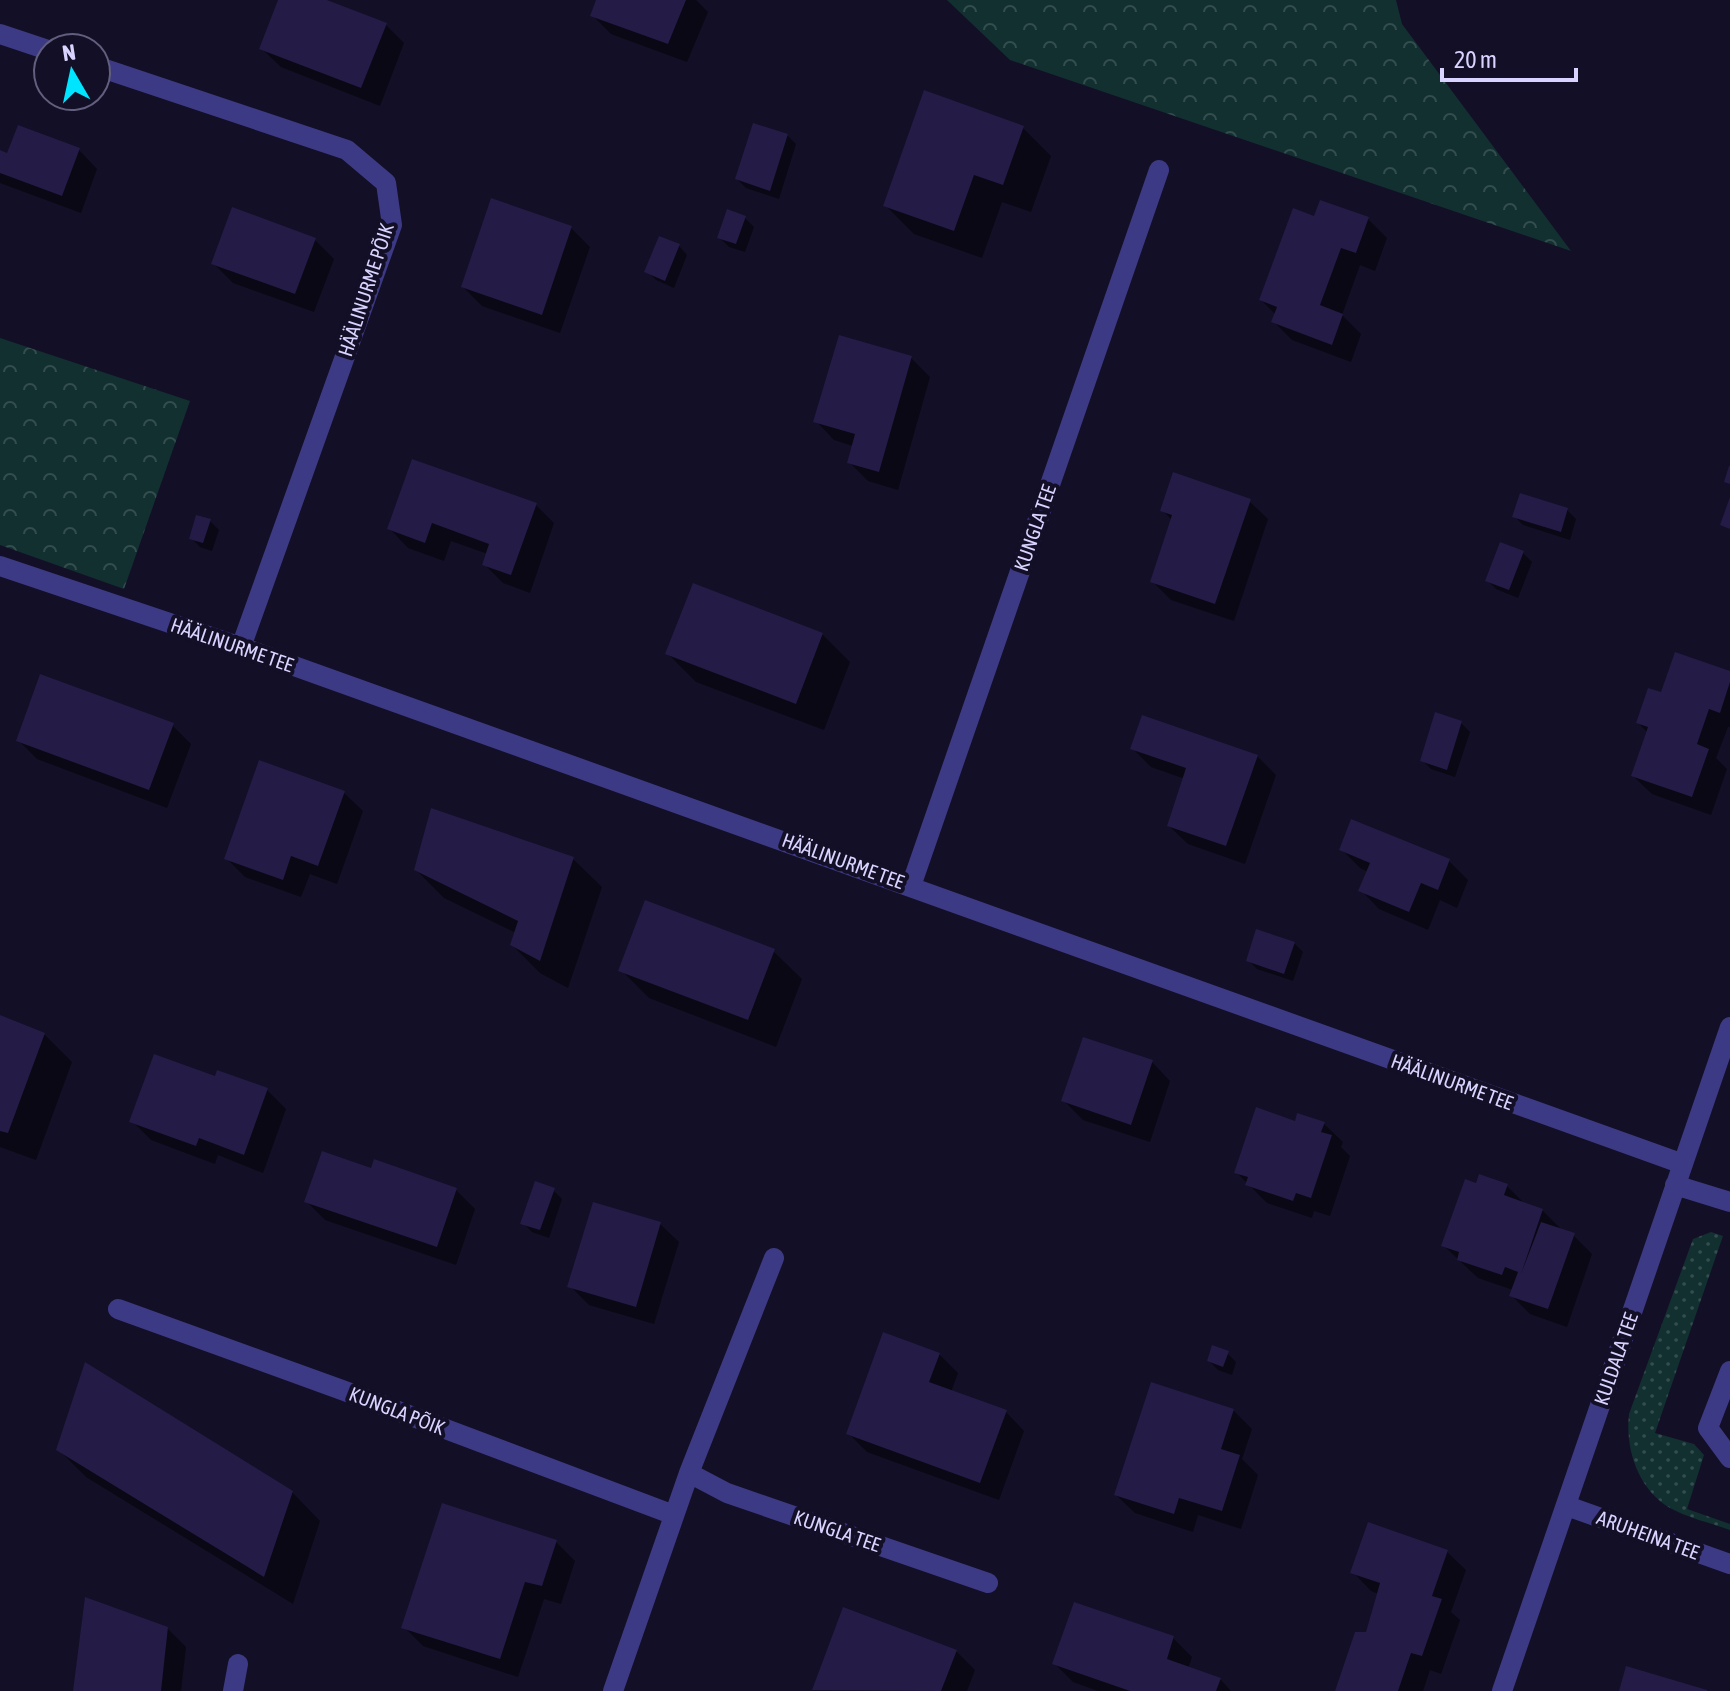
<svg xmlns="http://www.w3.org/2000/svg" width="1730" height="1691" font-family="'Asap Condensed',sans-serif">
<defs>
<pattern id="grass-dots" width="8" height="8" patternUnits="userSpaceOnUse" patternTransform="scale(2)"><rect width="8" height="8" fill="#12302f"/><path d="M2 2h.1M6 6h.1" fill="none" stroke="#344d4e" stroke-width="1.8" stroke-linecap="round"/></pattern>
<pattern id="forest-crowns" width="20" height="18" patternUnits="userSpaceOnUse" patternTransform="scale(2)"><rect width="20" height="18" fill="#12302f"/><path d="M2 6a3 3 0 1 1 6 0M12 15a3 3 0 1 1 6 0" fill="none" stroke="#344d4e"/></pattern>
</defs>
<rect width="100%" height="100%" fill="#130f26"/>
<path fill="url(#grass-dots)" d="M1711,1232L1723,1236L1655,1433L1694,1444L1704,1455L1687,1509L1730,1524V1530C1711,1523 1688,1518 1670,1508C1638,1489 1625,1449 1629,1414L1693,1239Z"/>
<path fill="url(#forest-crowns)" d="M947,0H1396L1402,24L1571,251L1010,60Z
M0,338L190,401L124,589L0,545Z"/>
<path fill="#0007" d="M280,0H321L386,25L404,43L380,106L281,67L262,49Z
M598,0H696L708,12L687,62L611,34L592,15Z
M1023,128L1051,156L1031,212L1002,202L982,258L914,234L885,205Z
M787,135L796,144L779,199L746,188L737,179Z
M79,150L97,169L81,213L0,183V152L9,155Z
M745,218L754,227L745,252L729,247L720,238Z
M1316,218L1368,219L1387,238L1375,271L1360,265L1342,315L1361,334L1351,362L1292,340L1273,321L1276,315L1261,300Z
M571,228L590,247L560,333L482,306L463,287Z
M315,240L334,259L314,312L233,283L214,264Z
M679,246L687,255L674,288L656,280L647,271Z
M911,358L930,377L898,490L868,481L849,462L853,446L834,440L816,421Z
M1249,501L1268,519L1234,621L1171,600L1152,581L1173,521L1162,510Z
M535,504L554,523L530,593L503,583L484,564L488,554L451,541L444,561L408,548L390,529Z
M1567,510L1576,519L1570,540L1523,525L1514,516Z
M210,521L219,530L212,551L200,547L191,538Z
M1523,553L1532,562L1518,598L1496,589L1487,580Z
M822,634L850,662L824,730L696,682L668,654Z
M1730,673V727H1728L1716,758L1727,769L1711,815L1652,794L1633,776L1648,733L1638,723L1662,694Z
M1461,723L1470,732L1455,777L1431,769L1422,760Z
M172,725L191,744L167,808L37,759L18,740Z
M1132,748L1257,756L1276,775L1245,864L1188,844L1169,826L1185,779L1151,767Z
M344,793L363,811L337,884L310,874L301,897L245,877L226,858Z
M1341,849L1449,861L1468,880L1457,908L1440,900L1428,930L1379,909L1361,890L1368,872L1360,868Z
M573,859L602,887L568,988L540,973L512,945L516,933L444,898L416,870Z
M1294,943L1303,952L1293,981L1257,969L1248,960Z
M773,951L802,979L776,1047L649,998L621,970Z
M0,1017L44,1034L72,1062L36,1160L0,1147Z
M1152,1062L1170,1081L1150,1142L1083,1120L1064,1101Z
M218,1072L267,1090L286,1109L263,1173L218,1155L215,1164L151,1140L132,1121L216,1079Z
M1296,1123L1324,1124L1343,1142L1341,1147L1350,1156L1330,1216L1314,1211L1312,1218L1267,1203L1236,1172Z
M372,1171L456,1190L475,1209L456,1265L325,1220L306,1201Z
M1477,1186H1507L1526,1205L1542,1210L1561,1229L1573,1235L1592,1254L1567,1327L1530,1314L1511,1295L1513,1290L1478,1278L1444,1246Z
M553,1190L562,1199L549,1238L532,1232L523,1223Z
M660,1224L679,1242L654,1324L589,1305L570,1286Z
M1227,1353L1236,1362L1232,1375L1218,1370L1209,1361Z
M939,1354L958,1373L951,1392L1006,1412L1024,1431L999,1500L867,1452L848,1433Z
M1233,1410L1252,1429L1242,1459L1258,1475L1241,1529L1198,1515L1193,1532L1135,1513L1116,1495Z
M58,1449L292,1492L320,1521L293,1604L86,1477Z
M556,1542L575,1561L561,1604L544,1599L518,1677L423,1646L404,1627Z
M1447,1552L1466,1570L1451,1612L1460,1620L1441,1674L1430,1670L1423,1691H1337L1367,1634L1379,1594L1371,1591L1353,1572Z
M167,1628L186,1647L181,1691H75Z
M1173,1638L1192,1657L1188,1669L1220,1679L1231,1691H1098L1073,1682L1055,1664Z
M956,1651L975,1670L967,1691L814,1690Z"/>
<path fill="#241b47" d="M278,0H327L387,23L361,88L259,49Z
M596,0H686L668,44L590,16Z
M924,90L1024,126L1003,185L974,175L954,231L883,206Z
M753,123L788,134L770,191L735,179Z
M18,125L80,148L62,196L0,173V150L7,153Z
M491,198L572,226L542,315L461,287Z
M1320,200L1369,217L1356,253L1341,248L1320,305L1343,314L1332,345L1271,322L1277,307L1259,300L1293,208L1314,216Z
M232,207L316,238L295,294L211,264Z
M727,209L746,216L736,244L717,238Z
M659,236L680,244L665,281L644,272Z
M839,335L912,356L879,472L847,463L855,434L813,422Z
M412,459L537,503L511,575L482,565L489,544L432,523L425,543L387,529Z
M1729,466H1730V484L1724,482Z
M1173,472L1251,499L1215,604L1150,582L1172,515L1160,511Z
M1520,493L1568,508L1561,532L1512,517Z
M1730,497V529L1720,525Z
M196,515L211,519L203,543L189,539Z
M1500,542L1524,551L1509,590L1485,581Z
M693,583L823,633L796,704L665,654Z
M1675,652L1730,671V682L1720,713L1709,709L1697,744L1709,749L1692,797L1631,776L1648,727L1636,723L1648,688L1661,692Z
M40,674L174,723L149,790L16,741Z
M1435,712L1462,721L1447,770L1420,761Z
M1142,715L1258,755L1226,846L1167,826L1186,768L1130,749Z
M259,760L345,791L318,866L291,856L283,880L224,859Z
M431,808L574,857L540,961L510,945L518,921L414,870Z
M1351,819L1450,859L1438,890L1421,883L1409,912L1358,891L1370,863L1339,850Z
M645,900L775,949L748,1020L618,971Z
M1256,929L1295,942L1284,974L1246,961Z
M0,1015L45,1033L8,1133L0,1131Z
M1083,1037L1153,1060L1131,1125L1061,1101Z
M154,1054L215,1076L217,1070L268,1088L244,1155L199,1138L196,1146L129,1122Z
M1256,1107L1295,1121L1297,1113L1325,1122L1321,1132L1332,1135L1311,1198L1296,1193L1293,1201L1245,1185L1248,1177L1234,1173Z
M322,1151L371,1168L374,1159L457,1188L437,1247L304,1202Z
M1479,1174L1508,1184L1504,1195L1543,1209L1521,1274L1541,1222L1575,1233L1548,1309L1509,1296L1518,1272L1505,1267L1502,1275L1457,1260L1459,1252L1441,1246L1465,1179L1476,1183Z
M535,1181L555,1188L540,1230L520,1224Z
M593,1202L661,1222L636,1307L567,1287Z
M883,1332L940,1353L929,1382L1007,1410L980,1483L846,1434Z
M1212,1345L1229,1351L1223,1367L1207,1361Z
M85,1362L293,1491L264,1577L56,1450Z
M1151,1382L1234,1409L1221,1449L1240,1455L1222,1511L1179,1498L1174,1514L1114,1495Z
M442,1503L557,1540L542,1586L525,1582L500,1659L401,1628Z
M1368,1522L1448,1550L1432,1596L1442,1599L1422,1656L1411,1653L1398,1691H1335L1355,1632H1366L1380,1583L1350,1573Z
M85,1597L168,1627L161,1691H73Z
M1074,1602L1174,1636L1167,1659L1221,1678L1216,1691H1130L1052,1664Z
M843,1607L957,1650L941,1691L812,1690Z
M1626,1666L1707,1690V1691H1619Z"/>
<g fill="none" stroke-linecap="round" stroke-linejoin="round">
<path stroke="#3d3a85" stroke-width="20" d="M233,1691L238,1664"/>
<path stroke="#3d3a85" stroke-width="20" d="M0,34L48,50
M96,66L347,150L386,183L392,225L241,647
M0,566L241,647L1683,1164
M911,886L1159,170
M1675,1185L1730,1202
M118,1309L342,1390L674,1515
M1730,1371L1708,1428L1730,1458
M689,1473L727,1493L988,1583
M1567,1506L1730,1564
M613,1691L689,1473L774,1258
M1502,1691L1730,1027"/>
</g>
<g text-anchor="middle" stroke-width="8" stroke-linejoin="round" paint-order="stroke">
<g font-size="20" fill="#d9d4ff" stroke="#130f26">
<text transform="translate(366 290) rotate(-72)" y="7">HÄÄLINURME PÕIK</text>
<text transform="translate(1035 528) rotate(-71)" y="7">KUNGLA TEE</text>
<text transform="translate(232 645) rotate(19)" y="7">HÄÄLINURME TEE</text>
<text transform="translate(843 861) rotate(20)" y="7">HÄÄLINURME TEE</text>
<text transform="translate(1452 1082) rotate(20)" y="7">HÄÄLINURME TEE</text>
<text transform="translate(1616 1359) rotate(-71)" y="7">KULDALA TEE</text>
<text transform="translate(397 1411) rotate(21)" y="7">KUNGLA PÕIK</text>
<text transform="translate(837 1531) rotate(19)" y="7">KUNGLA TEE</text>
<text transform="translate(1648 1535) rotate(20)" y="7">ARUHEINA TEE</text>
</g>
</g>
<g transform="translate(72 72) rotate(351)"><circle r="38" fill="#130f26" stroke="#625e7d" stroke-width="2"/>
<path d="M0-6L14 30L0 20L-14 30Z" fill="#00e5ff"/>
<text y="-12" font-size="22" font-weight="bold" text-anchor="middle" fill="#d9d4ff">N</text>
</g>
<path d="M1442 68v12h134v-12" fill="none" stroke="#d9d4ff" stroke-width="4"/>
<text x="1454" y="68" font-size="24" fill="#d9d4ff" stroke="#130f26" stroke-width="6" paint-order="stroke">20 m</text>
</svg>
